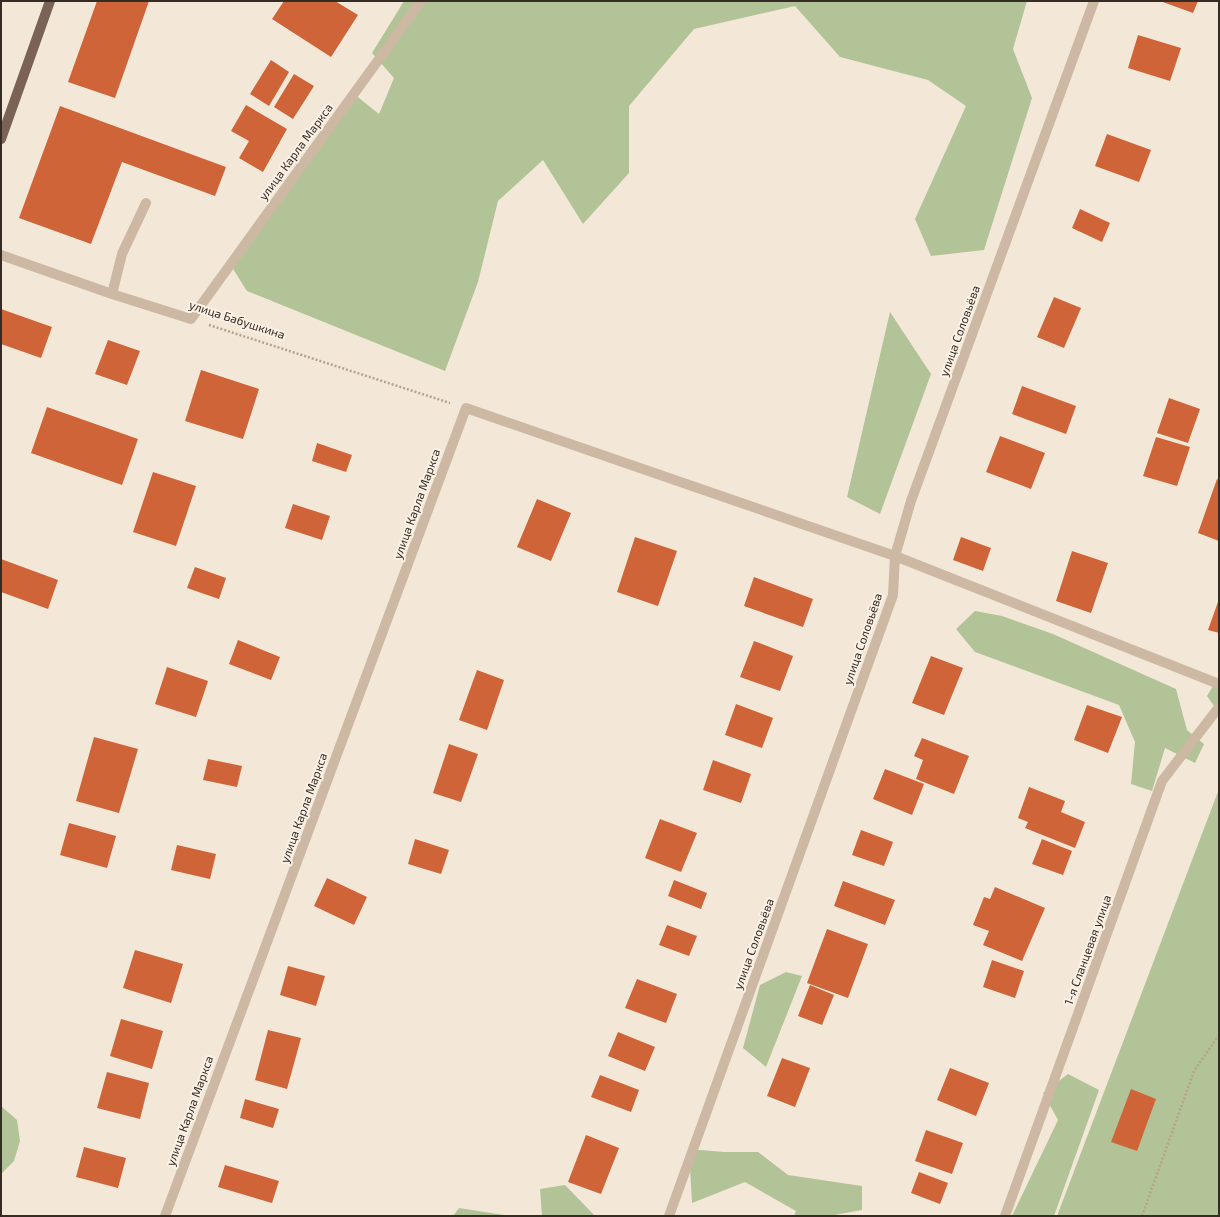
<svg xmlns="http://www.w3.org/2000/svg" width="1220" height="1217" font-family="'Exo 2',sans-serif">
<rect width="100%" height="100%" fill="#f3e8d8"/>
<path fill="#b2c397" d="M404,1H1027L1013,49L1032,98L984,250L931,256L915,219L966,106L928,80L840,57L795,6L694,29L629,106V173L583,224L543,160L498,201L478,282L445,371L247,291L233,269L354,94L379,114L394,78L372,53Z
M890,312L931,374L880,514L847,497Z
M975,611L1002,616L1053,634L1176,689L1187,730L1204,744L1195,763L1165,748L1152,791L1131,784L1135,742L1119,705L975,652L956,629Z
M1219,676V713L1207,696Z
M1219,789V1216H1057Z
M786,972L802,976L766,1067L743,1048L760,985Z
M1068,1074L1099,1090L1054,1216H1012L1058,1120L1043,1093Z
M1,1106L17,1120L20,1141L14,1161L1,1174Z
M689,1149L724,1152H758L788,1175L862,1186V1210L829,1216H794L796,1211L745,1182L692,1203Z
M565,1185L595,1216H542L540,1189Z
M459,1208L510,1216H453Z"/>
<path fill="#d06439" d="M97,1H149L115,98L68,82Z
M284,1H335L358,15L331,57L272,19Z
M1160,1H1198L1193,13Z
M1138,35L1181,48L1170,81L1128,68Z
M271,60L289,72L269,106L250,94Z
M294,74L314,86L293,119L274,107Z
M246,105L287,129L263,172L239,158L249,141L231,131Z
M60,106L226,167L215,196L122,162L91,244L19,218Z
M1107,134L1151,150L1139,182L1095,166Z
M1080,209L1110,223L1102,242L1072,228Z
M1054,297L1081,308L1064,348L1037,337Z
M1,309L52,327L41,358L1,344Z
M108,340L140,351L127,385L95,374Z
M201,370L259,389L243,439L185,421Z
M1022,386L1076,406L1066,434L1012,414Z
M1169,398L1200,409L1188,443L1157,433Z
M47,407L138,439L122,485L31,453Z
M1000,436L1045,453L1031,489L986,472Z
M1156,437L1190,447L1177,486L1143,476Z
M317,443L352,455L346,472L312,461Z
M153,472L196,486L176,546L133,532Z
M1217,479L1219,480V541L1198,533Z
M537,499L571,513L551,561L517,547Z
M293,504L330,516L322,540L285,528Z
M635,537L677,551L658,606L617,592Z
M961,537L991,548L983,571L953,560Z
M1072,551L1108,563L1091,613L1056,601Z
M1,559L58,580L48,609L1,592Z
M195,567L226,578L219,599L187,588Z
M754,577L813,599L803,627L744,606Z
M1219,599V633L1208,630Z
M238,640L280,657L271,680L229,664Z
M754,641L793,656L780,691L740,677Z
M931,656L963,668L944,715L912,703Z
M167,667L208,681L196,717L155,704Z
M477,670L504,680L487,730L459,720Z
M736,704L773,718L762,748L725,735Z
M1087,705L1122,717L1108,753L1074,740Z
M94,737L138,749L119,813L76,801Z
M922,738L969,756L954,794L916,779L923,760L914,756Z
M449,744L478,754L461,802L433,793Z
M208,759L242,766L237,787L203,780Z
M713,760L751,774L741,803L703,790Z
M885,769L924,784L912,815L873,799Z
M1029,787L1065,801L1061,812L1085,822L1075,848L1025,828L1028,822L1018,818Z
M660,819L697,833L681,872L645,858Z
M69,823L116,836L107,868L60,855Z
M861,830L893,842L884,866L852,855Z
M415,839L449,850L441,874L408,864Z
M1042,839L1072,851L1063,875L1032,864Z
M177,845L216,854L210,879L171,870Z
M327,878L367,897L354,925L314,906Z
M674,880L707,893L701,909L668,896Z
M843,881L895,900L885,925L834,906Z
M995,887L1045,908L1022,961L983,945L989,931L973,925L984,897L990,899Z
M667,925L697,936L689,956L659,945Z
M827,929L868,944L848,998L807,983Z
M135,950L183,964L171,1003L123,988Z
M992,960L1024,971L1015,998L983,987Z
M288,966L325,976L316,1006L280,995Z
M637,979L677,994L666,1023L625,1008Z
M810,985L834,995L822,1025L798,1016Z
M121,1019L163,1031L152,1069L110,1056Z
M268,1030L301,1038L287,1089L255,1080Z
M618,1032L655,1047L645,1071L608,1056Z
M782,1058L810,1068L795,1107L767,1096Z
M950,1068L989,1083L976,1116L937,1100Z
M107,1072L149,1083L140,1119L97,1108Z
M600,1075L639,1090L631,1112L591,1097Z
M1131,1089L1156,1099L1137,1151L1111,1142Z
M245,1099L279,1109L273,1128L240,1118Z
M926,1130L963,1143L952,1174L915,1161Z
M586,1135L619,1148L601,1194L568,1182Z
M84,1147L126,1158L118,1188L76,1177Z
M225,1165L279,1181L272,1203L218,1187Z
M919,1172L948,1183L940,1204L911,1193Z"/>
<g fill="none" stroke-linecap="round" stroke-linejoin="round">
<path stroke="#b8a18d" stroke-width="2.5" stroke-dasharray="2 2" stroke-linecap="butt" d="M209,325L450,403
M1142,1216L1194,1071L1219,1035"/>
<path stroke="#ccb8a3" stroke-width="10" d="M1,255L112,294L191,319L421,1
M112,294L122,254L146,203
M165,1216L466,408L895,556L1219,684
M669,1216L893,595L895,556L911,501L1094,1
M1005,1216L1162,781L1219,707"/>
<path stroke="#7a6355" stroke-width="10" d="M1,139L50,1"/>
</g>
<g text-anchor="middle" stroke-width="4" stroke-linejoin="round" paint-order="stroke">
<g font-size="12" fill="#362c26" stroke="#fbf1e4">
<text transform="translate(296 152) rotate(-54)" y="4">улица Карла Маркса</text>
<text transform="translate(237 320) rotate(18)" y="4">улица Бабушкина</text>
<text transform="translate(960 331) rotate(-70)" y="4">улица Соловьёва</text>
<text transform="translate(417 504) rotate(-70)" y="4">улица Карла Маркса</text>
<text transform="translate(863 639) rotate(-71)" y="4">улица Соловьёва</text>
<text transform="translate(304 808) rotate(-70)" y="4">улица Карла Маркса</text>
<text transform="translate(754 944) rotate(-70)" y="4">улица Соловьёва</text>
<text transform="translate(1088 950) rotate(-70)" y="4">1-я Сланцевая улица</text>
<text transform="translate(190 1111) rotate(-70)" y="4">улица Карла Маркса</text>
</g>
</g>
<rect width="1220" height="1217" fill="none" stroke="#362c26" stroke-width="4"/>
</svg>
